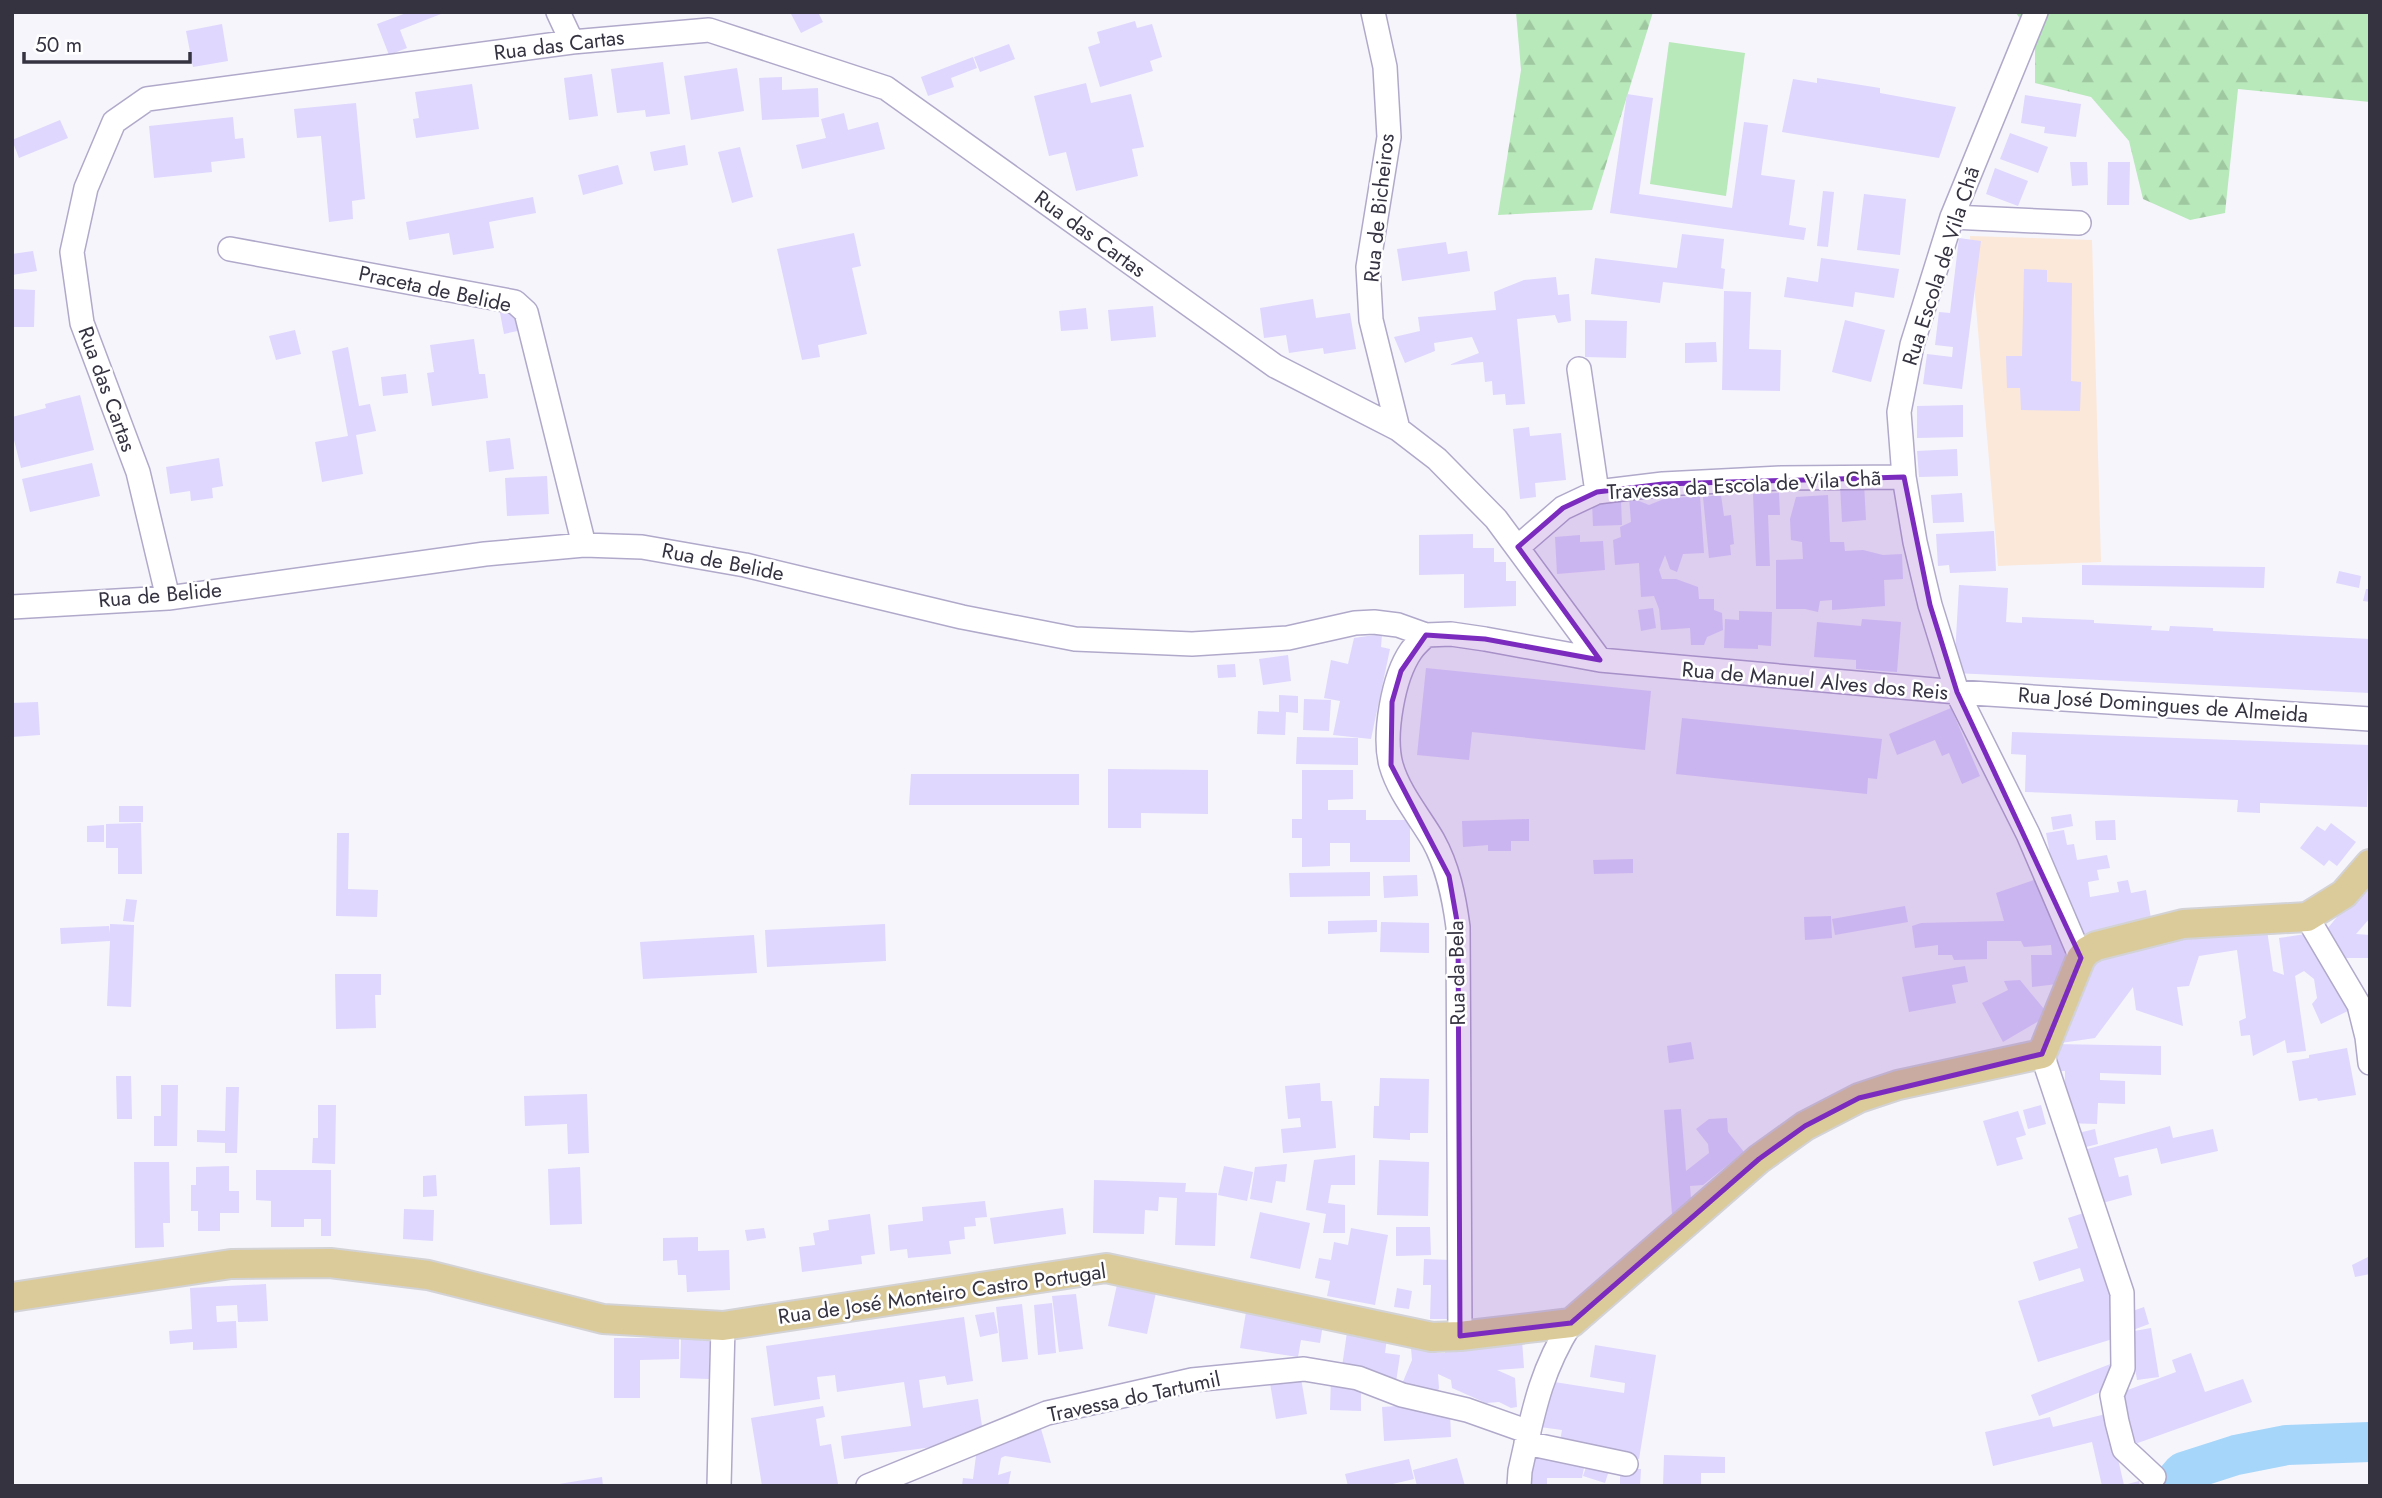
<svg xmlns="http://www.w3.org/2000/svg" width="2382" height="1498" font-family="Jost,sans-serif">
<defs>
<pattern id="forest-firs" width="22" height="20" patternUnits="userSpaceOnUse" patternTransform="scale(1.75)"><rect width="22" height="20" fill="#b8e9ba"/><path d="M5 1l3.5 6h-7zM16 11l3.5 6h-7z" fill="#9fc8a1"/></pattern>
</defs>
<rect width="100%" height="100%" fill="#f6f5fc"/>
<path fill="#fbe8d8" d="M1970,236L2092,240L2101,562L1998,566Z"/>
<path fill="url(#forest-firs)" d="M1516,12H1653L1592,210L1498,215L1521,70Z
M2015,12H2370V102L2238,89L2225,213L2190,220L2143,199L2129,141L2091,97L2035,83V37Z"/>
<path fill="#b8e9ba" d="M1669,42L1745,53L1726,196L1650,184Z"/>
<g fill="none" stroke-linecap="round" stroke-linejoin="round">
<path stroke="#a6d6f9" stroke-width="40" d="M2171,1486L2183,1472L2236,1455L2287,1445L2370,1442"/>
</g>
<path fill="#dfd7fd" d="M409,12H446L400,30L407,48L389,55L377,24Z
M790,12H818L823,22L801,33Z
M1135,21L1137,28L1152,24L1162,57L1150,61L1153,71L1100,87L1088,47L1100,43L1097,32Z
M222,24L228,61L193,67L186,31Z
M1009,44L1015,59L980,72L974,57Z
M973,57L977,68L951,78L954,87L928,96L921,77Z
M663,62L670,114L646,117L645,110L617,113L611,69Z
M737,68L744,111L691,120L684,76Z
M592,74L598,116L569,120L564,78Z
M782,77V90L818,88L819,117L762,120L759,78Z
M1817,78L1880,88V93L1956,107L1939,158L1782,132L1793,79L1817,83Z
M1086,83L1091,103L1131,94L1144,147L1132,149L1138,176L1076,191L1066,152L1049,156L1034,96Z
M472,84L479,129L416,138L413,119L419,118L415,92Z
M1627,94L1653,98L1639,194L1732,208L1744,122L1768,125L1761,175L1795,180L1789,225L1806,228L1804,240L1610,213Z
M2025,95L2081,104L2076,137L2044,133L2045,127L2021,123Z
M356,103L365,199L352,201L353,219L329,222L321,136L297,138L294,109Z
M844,113L848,130L878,122L885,149L802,169L796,145L826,138L821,119Z
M233,117L235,139L243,138L245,158L211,162L212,172L154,178L149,126Z
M60,120L68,138L19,158L12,140Z
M2010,133L2048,147L2038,173L2000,159Z
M685,145L688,165L654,171L650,152Z
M740,147L753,197L732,203L718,152Z
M2070,162H2087L2088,185L2072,186Z
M2108,162H2130L2129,205H2107Z
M618,165L623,184L583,195L578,175Z
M1995,168L2028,181L2018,206L1986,194Z
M1823,191L1834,192L1828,247L1817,246Z
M1864,194L1906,199L1900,255L1857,250Z
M533,197L536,213L489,222L494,248L453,255L449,233L409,240L406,222Z
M854,233L861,266L852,268L867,334L818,345L820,357L802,360L777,249Z
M1682,234L1724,239L1721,268L1725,269L1723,289L1663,282L1660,303L1591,294L1595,258L1677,268Z
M1959,238L1981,241L1962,389L1923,384L1927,354L1952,357L1953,347L1935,345L1939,312L1950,313Z
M1446,242L1448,254L1467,251L1470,271L1402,281L1397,249Z
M33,251L37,271L12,275V254Z
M1821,258L1899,269L1894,298L1855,292L1853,307L1784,297L1787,277L1818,282Z
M2024,269L2047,270V282L2072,283L2071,381L2081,382L2080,411L2021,410L2020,388H2007L2006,356H2022Z
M1556,277L1558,295L1569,294L1571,321L1558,323L1555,315L1517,319L1525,404L1506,405L1505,394L1493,395L1492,381L1485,382L1483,362L1449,365L1479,353L1472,337L1434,343L1435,351L1405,363L1394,337L1420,331L1418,317L1496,310L1494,292L1524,280Z
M12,289L35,290L34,327H12Z
M1724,291L1751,292L1749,349L1781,350L1780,391L1722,390Z
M1313,299L1316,318L1350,313L1356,349L1324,354L1323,348L1289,353L1286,335L1264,338L1260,308Z
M1153,306L1156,337L1111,341L1108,310Z
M1086,308L1088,329L1061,331L1059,311Z
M518,309L522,330L504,334L500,313Z
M1585,320L1627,321L1626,358L1585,357Z
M1845,320L1885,330L1871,382L1832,372Z
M295,330L301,354L276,360L269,336Z
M474,339L479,374H485L488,398L432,406L427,373L434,372L430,345Z
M1716,342L1717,362L1685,363V343Z
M348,347L359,406L370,404L376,431L356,435L363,474L322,482L315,442L348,436L332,351Z
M406,374L408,393L383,396L381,377Z
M80,395L94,450L21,468L12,432V417L46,408L45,404Z
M1963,405V437L1917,438V406Z
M1529,427L1530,436L1561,433L1566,480L1535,483L1536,497L1520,499L1513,429Z
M510,438L514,469L489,472L486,441Z
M1957,449L1958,476L1919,477L1917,451Z
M219,458L223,486L212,488L213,498L191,501L190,491L170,494L166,467Z
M92,463L100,496L30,512L22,479Z
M547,476L549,514L507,516L505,478Z
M1864,484L1866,520L1842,522L1840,485Z
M1779,493L1780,515H1768L1770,566H1756L1753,494Z
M1962,493L1964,522L1933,523L1931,495Z
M1721,495L1724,516L1731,515L1734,544L1730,545L1731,555L1709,558L1703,497Z
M1828,495L1830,542H1844L1845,551L1863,550L1883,555L1902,554L1903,579L1884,580L1885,606L1832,610V600L1820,601L1818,612L1805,609H1776V560L1803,559L1802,542L1791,540L1790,519L1796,497Z
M1700,496L1704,553L1683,554L1677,572L1670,569L1665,555L1659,570L1662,579H1676L1698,587L1699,599H1714V610L1722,613L1723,630L1707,637L1704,645H1691L1690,628L1661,630L1659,609L1654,596L1641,597L1639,563L1615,565L1613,540L1621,537L1620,527L1631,522L1629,497L1649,505L1664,499Z
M1621,500L1622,525L1593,526L1592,501Z
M1994,531L1996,571L1950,573L1949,565L1938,566L1936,534Z
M1473,534V548H1494V562H1506V581H1516V606L1464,608V574L1419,575V535Z
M1580,535V542L1603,541L1605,570L1557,574L1555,537Z
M2082,565L2265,567L2264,588L2082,585Z
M2339,571L2361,576L2359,588L2336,583Z
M1959,585L2008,588L2006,622L2022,623V617L2094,620V623L2152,626L2151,630L2169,631L2170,626L2213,628V631L2370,639V693L1954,673Z
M2366,589H2370V602L2363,601Z
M1653,608L1656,628L1641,631L1638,610Z
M1739,611L1772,612L1771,646L1758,645V649L1724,648L1725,619L1739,620Z
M1862,619L1901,622L1897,672L1856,669V660L1814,657L1817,622L1861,626Z
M1382,634L1381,647L1390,649L1371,739L1333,735L1340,701L1324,698L1331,660L1348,664L1354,638Z
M1288,655L1291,681L1263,685L1259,659Z
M1235,664L1236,677L1218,678L1217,665Z
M1426,668L1651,691L1645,750L1472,732L1469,760L1417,755Z
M1279,695L1298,696V713L1286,712L1285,735L1257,734L1258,711L1279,712Z
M1304,699L1331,700L1329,731L1303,730Z
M38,702L40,735L12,737V703Z
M1951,708L1980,776L1962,784L1949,753L1942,756L1935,740L1897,755L1889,734Z
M1682,718L1882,739L1877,779L1868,778L1867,794L1676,774Z
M2012,732L2369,745L2367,807L2260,803V813L2237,812L2238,800L2025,792L2026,755L2011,754Z
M1297,737L1358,738V765L1296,764Z
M1108,769L1208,770V814L1141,813V828H1108Z
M1302,770H1353V799L1328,800V810H1366V820H1410V862H1350V843H1330V866L1302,867V838H1292V819H1302Z
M911,774H1079V805H909Z
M119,806H143V822H119Z
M2071,814L2073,826L2053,830L2051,817Z
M1529,819V841H1511V851H1488V845L1463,847L1462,821Z
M2115,820L2116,840H2096L2095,821Z
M141,823L142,874H118V848H106V824Z
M2331,823L2356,842L2337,866L2329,860L2324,866L2300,848L2317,826L2325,831Z
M104,825V842H87V826Z
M2064,830L2067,845L2074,844L2077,860L2107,855L2110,868L2097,870L2099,880L2088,882L2090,897L2119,892L2117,882L2128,880L2131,893L2146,890L2152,924L2066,940L2046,833Z
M337,833H349L348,889L378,890L377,917L336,916Z
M1633,859V873L1594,874L1593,860Z
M1370,872V896L1290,897L1289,873Z
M1417,875L1418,896L1384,898L1383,876Z
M2370,876V918L2356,934L2370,935V958H2334L2328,928Z
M2043,877L2070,952L2066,983L2032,987L2031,955H2052L2051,945L2024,947L2021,941H1987V959L1954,960L1952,955H1938V945L1915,948L1912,926L1921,923L2004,921L1996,893Z
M126,899L137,900L134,922L123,921Z
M1905,906L1908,922L1835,935L1832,919Z
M1831,916L1832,938L1805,940L1804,917Z
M1377,920V932L1328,934V921Z
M1381,922L1429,923V953L1380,952Z
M2266,923L2273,971L2284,975L2279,938L2312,933L2350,1010L2321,1024L2312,1004L2317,998L2314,979L2304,971L2295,976L2306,1051L2287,1053L2285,1040L2253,1056L2250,1035L2241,1036L2239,1021L2246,1018L2237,950L2199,956L2189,986L2177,987L2183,1026L2136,1010L2133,987L2095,1038L2061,1043L2092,951Z
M110,924L134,925L131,1007L107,1006L110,941L61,944L60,928L109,926L110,933Z
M885,924L886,961L767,967L765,930Z
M754,935L757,973L643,979L640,942Z
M1965,966L1968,982L1952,985L1956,1003L1909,1012L1902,977Z
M335,974H381V995H375L376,1028L336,1029Z
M2020,980L2049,1015L2003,1042L1982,1003L2008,990L2004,981Z
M1691,1042L1694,1059L1669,1063L1667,1046Z
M2055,1044L2161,1046V1075L2100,1073V1080L2125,1081V1104L2098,1103L2097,1124L2064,1123L2065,1071H2055Z
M2347,1048L2356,1095L2318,1101L2317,1098L2299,1101L2292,1061L2309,1058V1055Z
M116,1076H131L132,1119H117Z
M1380,1078L1429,1079L1428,1133H1410V1140L1373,1138L1374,1106H1379Z
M1320,1083L1321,1101H1332L1336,1148L1283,1153L1281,1129L1301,1127L1300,1118L1288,1119L1285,1086Z
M161,1085H178L177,1146H154V1116H161Z
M226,1087H239L237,1153H225V1143L197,1142V1130L225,1131Z
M587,1094L589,1153L568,1154L567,1124L525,1126L524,1096Z
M318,1105H336L335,1164L312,1163L313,1138H318Z
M2041,1105L2046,1124L2028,1129L2023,1110Z
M1681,1109L1686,1171L1709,1153L1708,1144L1696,1129L1709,1119L1727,1118L1728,1132L1744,1152L1703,1185L1690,1186L1691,1199L1672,1214L1664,1110Z
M2018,1111L2026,1135L2016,1138L2023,1159L1997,1166L1983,1121Z
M2170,1126L2173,1138L2213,1129L2218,1151L2161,1164L2157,1148L2114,1158L2119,1177L2128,1175L2132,1195L2095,1205L2077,1152Z
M2095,1129L2098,1144L2078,1149L2074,1134Z
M1355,1155V1185H1331L1328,1203L1345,1205V1233H1323L1326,1214L1306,1210L1314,1160Z
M1379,1160L1429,1162L1428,1216L1377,1215Z
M134,1162H169L170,1223H163L164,1247L135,1248Z
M1287,1164L1285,1182L1276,1181L1272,1203L1250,1199L1255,1167Z
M229,1166V1191H239V1213H220V1231H198V1211H191V1185H196V1167Z
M1224,1166L1253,1172L1247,1201L1218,1195Z
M580,1167L582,1224L550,1225L548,1169Z
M256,1170H331V1236H321V1219H304V1227H271V1201L256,1200Z
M436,1175L437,1196L423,1197V1176Z
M1094,1180L1186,1183L1185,1192L1217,1193L1215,1246L1175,1245L1177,1198L1159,1197L1158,1211L1145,1210L1144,1234L1093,1233Z
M985,1201L987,1217L975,1218L976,1226L964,1227L965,1239L949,1241L951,1254L908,1258L907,1249L890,1251L888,1225L923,1221L922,1207Z
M1063,1208L1066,1234L994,1244L990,1218Z
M404,1209L434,1210L433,1241L403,1239Z
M2090,1211L2129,1334L2038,1362L2018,1301L2084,1281L2080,1268L2039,1281L2033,1262L2078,1248L2068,1218Z
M1260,1212L1310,1223L1300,1269L1250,1258Z
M870,1214L875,1254L861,1256L862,1264L802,1272L799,1247L815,1245L813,1233L829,1230L828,1220Z
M1396,1227H1430L1431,1255L1396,1256Z
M764,1228L766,1238L747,1241L745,1230Z
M1351,1228L1388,1235L1375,1305L1327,1296L1330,1281L1315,1278L1319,1258L1331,1260L1334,1242L1348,1245Z
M698,1237V1251L729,1250L730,1290L687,1292L686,1275H678L677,1260L663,1261V1238Z
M2370,1256V1274L2355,1277L2352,1265Z
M1424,1259L1451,1260L1450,1319H1430L1431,1285H1423Z
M1118,1280L1157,1288L1147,1334L1108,1326Z
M266,1284L268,1321L238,1322L237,1305L216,1306L217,1322L236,1321L237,1348L193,1350V1342L170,1344L169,1331L192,1329L190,1288Z
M1397,1288L1412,1291L1409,1309L1394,1307Z
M1076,1294L1083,1349L1059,1352L1052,1296Z
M1052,1303L1056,1353L1038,1355L1034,1305Z
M1022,1304L1028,1359L1002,1362L996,1307Z
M2144,1307L2149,1324L2133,1330L2127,1313Z
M994,1312L998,1333L980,1337L975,1315Z
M1246,1312L1323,1324L1320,1343L1301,1340L1298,1357L1240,1348Z
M964,1317L973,1381L947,1385L945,1376L919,1380L923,1408L978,1399L984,1440L844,1459L841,1436L911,1426L904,1382L837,1392L835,1375L817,1377L820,1399L774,1406L766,1346Z
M2151,1328L2159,1377L2137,1380L2129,1332Z
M1347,1332L1387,1338L1385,1353L1400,1355L1396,1382L1341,1374Z
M614,1338H679V1359L640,1360V1398H614Z
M681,1339H710L709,1379L680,1378Z
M1522,1340L1524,1368L1497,1370L1515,1378L1517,1407L1511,1408L1499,1402L1486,1403L1452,1388L1451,1380L1438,1374L1439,1388L1436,1396L1402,1384L1412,1360L1411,1348L1423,1347L1437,1353H1445L1448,1345Z
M1595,1345L1656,1355L1639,1459L1559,1446L1562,1430L1540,1427L1548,1381L1624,1393L1625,1383L1590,1377Z
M2191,1353L2205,1392L2243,1379L2252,1402L2135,1444L2117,1394L2176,1372L2172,1360Z
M2113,1363L2121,1384L2039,1416L2031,1395Z
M1301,1378L1307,1414L1276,1419L1270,1383Z
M1331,1379L1361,1380V1411L1330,1410Z
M1429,1404V1413L1450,1412L1451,1437L1384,1441L1382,1407Z
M823,1406L825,1417L816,1419L820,1446L831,1444L838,1484L762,1486L751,1418Z
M2114,1412V1442L2124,1485L2139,1481L2140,1486H2102L2092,1442L1993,1466L1985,1432L2050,1417L2053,1427Z
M1041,1429L1051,1463L1005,1456L1001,1458L998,1475L1011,1471L1008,1486H962L963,1478L973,1479L977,1448Z
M1533,1446L1586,1457L1582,1478H1547V1486H1529Z
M1664,1455L1725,1457V1473H1701V1486H1663Z
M1457,1458L1465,1486H1417L1413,1470Z
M1589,1458L1611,1464L1605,1483L1583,1476Z
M1409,1459L1414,1479L1384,1486H1348L1345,1474Z
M1620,1469H1641L1640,1486H1620Z
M602,1477L603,1486H560L559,1484Z"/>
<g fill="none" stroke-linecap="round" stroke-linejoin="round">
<g stroke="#b1a9ca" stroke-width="26">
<path id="minor" d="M558,12L572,42
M1373,12L1385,67L1389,137L1368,267L1371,320L1398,429
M2036,12L1952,217L1912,345L1899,412L1904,477L1915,542L1930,605L1957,692L2028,834L2081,958
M1952,217L2079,223
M230,249L515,302L526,312L584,545
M1579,369L1597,492
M1518,547L1563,508L1597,492L1663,484L1781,478L1904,477
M168,598L138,472L82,323L72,252L86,188L114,122L147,99L572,42L709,30L886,88L1275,366L1398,429L1437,459L1496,519L1600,660
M12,607L168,598L485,554L584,545L642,547L745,565L962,617L1075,639L1192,644L1288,638L1355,623L1374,622L1398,625L1426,635L1451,634L1485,639L1600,660L1957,692L2370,719
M1426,635C1421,640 1415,645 1411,651C1393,677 1383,735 1391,765C1399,793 1419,816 1433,840C1448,867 1454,897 1458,927L1460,1336
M2307,917L2359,1005L2367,1037L2370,1063
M2042,1054L2122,1293L2123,1368L2112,1395L2117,1422L2124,1449L2154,1477
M1526,1443L1626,1464
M719,1486L723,1326
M868,1486L1047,1413L1192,1380L1304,1369L1358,1378L1402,1395L1467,1410L1529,1432
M1519,1486L1520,1471C1533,1414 1539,1374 1571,1323"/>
</g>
<g stroke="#d3d2d5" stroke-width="32">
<path id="major" d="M12,1297L231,1264L330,1263L428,1275L603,1319L723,1326L1106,1268L1432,1337L1460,1336L1571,1323L1759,1159L1805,1126L1859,1098L1898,1085L2042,1054L2081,958L2087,951L2096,946L2183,924L2307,917L2344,894L2370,864"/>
</g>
<use href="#minor" stroke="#fff" stroke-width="23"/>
<use href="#major" stroke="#dccb9a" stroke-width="28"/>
</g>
<path fill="#7b2cbf" fill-opacity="0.2" stroke="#7b2cbf" stroke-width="5" stroke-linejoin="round" d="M1904,477L1930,605L1957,692L2081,958L2042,1054L1859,1098L1805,1126L1759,1159L1571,1323L1460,1336L1458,927L1449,876L1391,765L1392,702L1401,671L1426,635L1485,639L1600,660L1518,547L1563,508L1597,492L1663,484Z"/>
<g text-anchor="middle" stroke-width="5" stroke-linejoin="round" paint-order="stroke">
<g font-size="21" fill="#363341" stroke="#fff">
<text transform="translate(559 45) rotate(-7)" y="7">Rua das Cartas</text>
<text transform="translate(1379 208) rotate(-84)" y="7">Rua de Bicheiros</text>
<text transform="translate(1090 234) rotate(36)" y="7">Rua das Cartas</text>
<text transform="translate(1941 266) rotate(-72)" y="7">Rua Escola de Vila Chã</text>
<text transform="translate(435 289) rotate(12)" y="7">Praceta de Belide</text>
<text transform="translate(107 389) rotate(70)" y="7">Rua das Cartas</text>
<text transform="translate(1744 485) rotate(-3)" y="7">Travessa da Escola de Vila Chã</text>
<text transform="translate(723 562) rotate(11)" y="7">Rua de Belide</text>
<text transform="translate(160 595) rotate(-5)" y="7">Rua de Belide</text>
<text transform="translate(1815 681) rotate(5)" y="7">Rua de Manuel Alves dos Reis</text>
<text transform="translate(2163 705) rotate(4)" y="7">Rua José Domingues de Almeida</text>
<text transform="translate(1457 973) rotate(-91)" y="7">Rua da Bela</text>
<text transform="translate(942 1294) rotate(-8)" y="7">Rua de José Monteiro Castro Portugal</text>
<text transform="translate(1134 1397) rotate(-12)" y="7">Travessa do Tartumil</text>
</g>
</g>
<rect width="2382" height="1498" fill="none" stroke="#363341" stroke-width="28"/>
<path d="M24 52v10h166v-10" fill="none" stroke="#363341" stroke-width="3.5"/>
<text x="35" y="52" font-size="21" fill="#363341" stroke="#ffffff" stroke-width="5" paint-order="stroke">50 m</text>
</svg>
